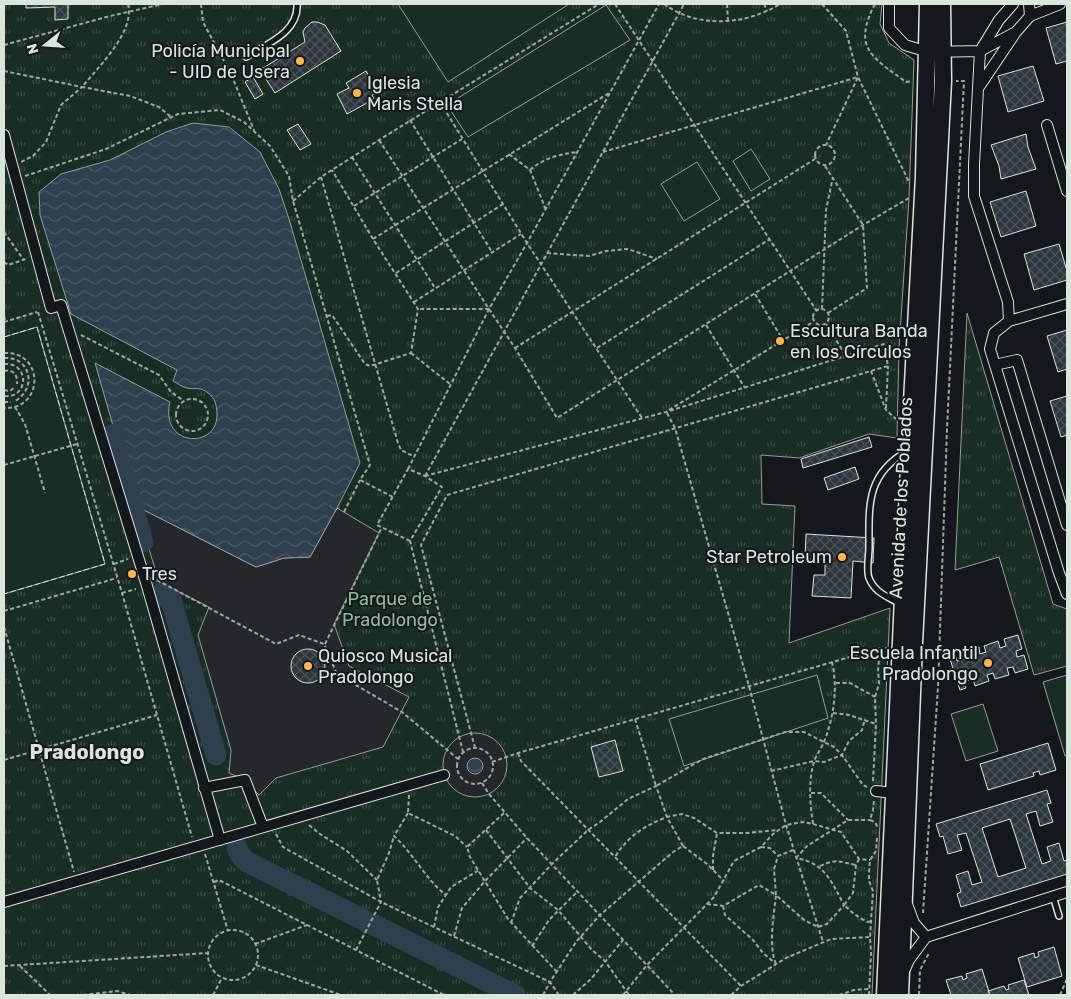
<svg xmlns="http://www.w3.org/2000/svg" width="1071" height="999" font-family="Rubik,sans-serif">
<defs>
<pattern id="park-tufts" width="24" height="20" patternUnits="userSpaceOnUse" patternTransform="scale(1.25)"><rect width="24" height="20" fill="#1a2d24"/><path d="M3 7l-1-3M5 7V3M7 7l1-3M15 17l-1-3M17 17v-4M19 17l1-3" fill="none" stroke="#3b4b43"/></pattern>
<pattern id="water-waves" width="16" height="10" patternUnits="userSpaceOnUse" patternTransform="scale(1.25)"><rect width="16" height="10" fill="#2f3f4d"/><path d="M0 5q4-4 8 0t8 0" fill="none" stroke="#4c5b66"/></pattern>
<pattern id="building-cross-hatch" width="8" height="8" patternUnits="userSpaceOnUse" patternTransform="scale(1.25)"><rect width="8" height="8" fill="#2c363c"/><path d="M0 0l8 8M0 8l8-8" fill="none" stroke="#4a5358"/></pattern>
</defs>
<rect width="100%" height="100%" fill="#14181c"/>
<path fill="url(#park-tufts)" stroke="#939e99" d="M4,4H882L880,24L889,43L914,60L909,198L899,348L897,438L869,434L799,458L761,455L762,504L795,506L789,643L890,608L872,995H4Z
M967,313L1053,604L1067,609V666L1034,675L999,557L955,570Z"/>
<path fill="#1a2d24" stroke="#939e99" d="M398,4H569L448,82Z
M606,5L630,40L468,137L447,105Z
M751,149L770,179L751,191L733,161Z
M697,162L720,199L684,221L661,184Z
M37,327L105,564L4,594V337Z
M817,675L828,718L684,766L669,719Z
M1067,675V756H1065L1043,682Z
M983,704L998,751L966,761L951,714Z"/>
<path fill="#24282b" stroke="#939e99" d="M136,506L256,567L284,558L310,557L337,508L379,533L334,624L349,666L409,697L383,747L276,778L259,795L245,780L229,773L231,750L198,635L209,607L159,582Z
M443 765a32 32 0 1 1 64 0a32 32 0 1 1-64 0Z"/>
<path fill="url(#water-waves)" stroke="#939e99" d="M193,123L229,127L260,152L279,189L289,219L360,463L337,508L310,557L284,558L256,567L136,506L95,363L170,402C159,447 218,450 217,414C217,406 215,398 208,393C200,386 195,390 187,388C182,387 177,383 173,381L177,370L71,314L40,215L39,192L61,174L110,160L166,132Z
M467 766a8 8 0 1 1 16 0a8 8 0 1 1-16 0Z"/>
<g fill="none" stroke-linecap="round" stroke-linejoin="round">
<path stroke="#2f3f4d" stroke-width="21" d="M115,434L112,435L143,542
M161,593L171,600L216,755
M237,848L241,856L247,862L515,995"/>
</g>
<path fill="url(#building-cross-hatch)" stroke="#d8e6dc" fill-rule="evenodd" d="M26,4H68V19L55,20V7L26,8Z
M312,22H317L325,25L341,51L275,93L260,70L305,42L303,32L305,28Z
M1067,22V61L1056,64L1046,28Z
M1033,66L1044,101L1008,112L998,76Z
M366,71L378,92L372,95L374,99L347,114L337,94L349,88L346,83Z
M253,77L263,94L255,99L245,82Z
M298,124L311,144L300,150L287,130Z
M1026,134L1028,147L1036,169L1001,179L999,166L991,145Z
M1026,191L1036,226L1001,237L990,202Z
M1059,244L1067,271V280L1034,290L1024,254Z
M1067,330V369L1058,372L1047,336Z
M1067,396V435L1061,437L1050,401Z
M869,437L872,447L803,468L801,459Z
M855,467L859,479L828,490L824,478Z
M806,534L874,538L873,563L853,561L851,598L812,596L814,575H825V560L805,559Z
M1018,635L1022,649L1016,651L1017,657L1024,655L1028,669L1015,673L1013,667L1007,668L1009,675L995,679L993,673L987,675L989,681L975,686L973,679L963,682L966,688L960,690L949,656L955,654L957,661L967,658L965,652L979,647L980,654L986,652L984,646L998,641L1000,648L1006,646L1004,639Z
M291 666a17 17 0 1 1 34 0a17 17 0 1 1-34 0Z
M615,740L623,771L599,777L591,747Z
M1048,743L1056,770L1040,775L1039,771L1033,773L1034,776L988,790L980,764Z
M1047,790L1051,803L1047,804L1053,822L1040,826L1036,811L1026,814L1042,864L1051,861L1047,847L1059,843L1064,861L1067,860V874L961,907L957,894L961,892L956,875L968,871L972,885L982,882L966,833L957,835L962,850L948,854L943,836L940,837L936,824ZM1010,819L1026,868L998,877L982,828Z
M1054,947L1062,976L1027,987L1018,958L1034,953L1035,958L1039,956L1038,952Z
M982,969L990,995H951L946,980L962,976L963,980L967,978L966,974Z
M1024,980L1029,995H990L988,991L1004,986L1006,990L1009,989L1008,985Z"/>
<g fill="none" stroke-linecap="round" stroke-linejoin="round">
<g stroke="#d8e6dc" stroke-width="8">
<path id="lane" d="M246,57C267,44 299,32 297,4
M900,604C887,596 875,593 869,578C866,570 869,556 869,547C869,505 866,475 907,451
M1053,896L1059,916"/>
</g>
<g stroke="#d8e6dc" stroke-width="12">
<path id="street" d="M889,4V28L905,45L928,52L980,51L1016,32L1030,16L1029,4
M1030,16L1060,4
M979,87L1014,35
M1047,125L1067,191
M4,135L51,308L61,305L147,586L220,840
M1067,304L1009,321L994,333L990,349L1059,573L1067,594
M1009,321L1008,302L974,196V164L980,51L999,20L1013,4
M995,365L1017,360L1067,525
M204,788L245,780L263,827
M876,791L893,793
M4,902L444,775
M907,904L914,923L926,937
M905,969L909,960L926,937L1067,892"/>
</g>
<g stroke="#d8e6dc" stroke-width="19">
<path id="primary" d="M885,995L911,421L924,176L928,4
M900,995L914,643L943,81L942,4"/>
</g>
<path stroke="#9da8a2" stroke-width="2" stroke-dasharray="4 2.5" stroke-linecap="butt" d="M128,4C135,32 99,66 82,87L130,96L159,107L171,117
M201,4L203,22L231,74L254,130
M615,4L816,310
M664,4C698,29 746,25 780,4
M727,4L728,21
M764,4L767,11
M822,4L846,31L858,77L909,182
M875,4C852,48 872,57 906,82L912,81
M4,45L110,16L163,4
M4,71L82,87L61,105L46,142L33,156L21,162
M440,102L527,243L642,418
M410,120L492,252
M379,140L489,309H418
M815 155a10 10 0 1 1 20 0a10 10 0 1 1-20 0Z
M603,152L858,77L826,145
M509,154L530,170L546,210
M352,157L435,288
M825,166L863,225L867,288L828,313
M530,170C544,158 560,154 578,152
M25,176L106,149L178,114L220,110L244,122L270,146L289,176L293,201L370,465L360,480L393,497
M321,177L398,443L401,450L413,456
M293,201L321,177L379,140L599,4
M354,206L462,139
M4,232L23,259
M373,239L609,93
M547,253L589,256L606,251L628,249L657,259
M4,262L8,265L26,259
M396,273L503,204
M755,294L783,340
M414,302L521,234
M813 317a8 8 0 1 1 16 0a8 8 0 1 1-16 0Z
M489,309L515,348L557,418L863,225L909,198
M822,309L826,210L833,177
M38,312L122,593L192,837
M4,316L6,322
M327,316L332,315L365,364L370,366L411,353L418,309L373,239L332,170
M4,322L37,312
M826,324L846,356
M706,325L745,388
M81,335L159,375L171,392L184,401
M515,348L815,159
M597,348L770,239
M4,353C45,351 44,410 4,408
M411,353L450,384
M4,358C30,356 38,388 15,401
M4,364C30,362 29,399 4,396
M4,371C13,369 18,375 17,384
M871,371L886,410L896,419
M4,390L10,391L15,387
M176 415a16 16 0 1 1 32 0a16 16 0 1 1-32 0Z
M4,402H11
M15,407L25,424L45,493
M886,408L888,366
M669,410L813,322
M667,413L675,428L749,686L786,825L823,942
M4,465L77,444
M408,469L489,309L527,243L659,4
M425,476L666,412L884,344L888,366L447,495L421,545L475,748
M425,476L684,4
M344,512L360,480
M410,541L377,525L408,469L425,476L442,487L410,541L463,752
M114,564L128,559
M157,580L276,644L299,635L324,644L337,674L402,712L458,759
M122,593L136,589
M4,611L117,578
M4,627L74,872
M325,644L382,527
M836,683H850L875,697
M833,713L849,715L876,724
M635,719L656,786L703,759L785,732H804L834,747L842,755L863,785L867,787
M457 766a18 18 0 1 1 36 0a18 18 0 1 1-36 0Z
M518,753L521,761L741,986
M4,760L157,715
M492,762L518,753L881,648H887
M771,771L814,761L824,762L842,755L849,741L862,730L865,719
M873,781L876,724L875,697L879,684L878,670L880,649
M482,783L489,794L527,838L675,995
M811,793H821L848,820
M409,795L408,813L455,836L467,847
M874,801L873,810L870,820L875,822L878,828
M408,813L394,836C414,854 425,879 446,895L451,887L479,870
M504,813L467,847L470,857L508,919L557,972
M813,824L841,832L859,859L870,860
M309,825L320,834L347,851L377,880
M486,830L530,888L558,910L592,950L605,961L629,995
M276,834L283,847L381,902L550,982L543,995
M683,846L667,817L682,814L694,818L717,833H746L778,830
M761,847L770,848L778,856
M205,854L228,931
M796,858L807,846L848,820H870
M859,859L856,865L853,893L844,905L854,914L867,922L872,921
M820,866C838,858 839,862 856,865
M713,870V856L717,833
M214,882L219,880L444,995
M776,895L774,869L778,856L793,850
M707,904L723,906L759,885L776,895
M723,906L725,915L753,940L763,953L775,963
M923,913L938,687L947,429L964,81H956
M511,923L520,898L552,864L588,830L600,822L628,799L656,786L667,817C644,826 628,836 615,857
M434,927L438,907L446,895
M208 955a25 25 0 1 1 50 0a25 25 0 1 1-50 0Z
M454,936L462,908L485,881L527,838
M255,944L307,925
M532,946L549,920L577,892
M356,950L381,902L377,880L389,853L394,836
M776,964C768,945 774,915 776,895L804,920L818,927L827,924L844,905C831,881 825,863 796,858
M256,965L341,995
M4,966L208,953
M20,966L50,995
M83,995L117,991L130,995
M213,995L222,978
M559,995L550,982L576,942L600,915L673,852L683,846L707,864L724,881
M573,995L591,979L623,940
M623,995L647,965L714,897L734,861L761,847L773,834L786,825L803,822L813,824C810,803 808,782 814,762C816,755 821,749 824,742C834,716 838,689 832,662
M731,995L741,986L786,958L831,939L870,937
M839,995L854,990L870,989
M869,995L871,953L870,937L873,891L869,881V872L870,860L876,851L877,838
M919,995L920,970L929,953
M1060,995L1067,979"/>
<use href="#lane" stroke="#14181c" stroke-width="5"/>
<use href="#street" stroke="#14181c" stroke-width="10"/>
<use href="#primary" stroke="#14181c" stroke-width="16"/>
<path stroke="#d8e6dc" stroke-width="1" stroke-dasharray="6 2.5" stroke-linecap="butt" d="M4,337L37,327L105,564L4,594"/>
</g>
<g fill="#ffb74d" stroke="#14181c" stroke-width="2">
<circle cx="300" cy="61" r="5"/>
<circle cx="357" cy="93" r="5"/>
<circle cx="780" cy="341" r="5"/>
<circle cx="842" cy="557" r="5"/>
<circle cx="132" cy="574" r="5"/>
<circle cx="988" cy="663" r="5"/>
<circle cx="308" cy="666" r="5"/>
</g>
<g text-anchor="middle" stroke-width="4" stroke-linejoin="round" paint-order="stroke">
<g font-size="18" fill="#d8e6dc" stroke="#14181c" text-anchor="start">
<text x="290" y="57" text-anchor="end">Policía Municipal<tspan x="290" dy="21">- UID de Usera</tspan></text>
<text x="367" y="89">Iglesia<tspan x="367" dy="21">Maris Stella</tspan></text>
<text x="790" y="337">Escultura Banda<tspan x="790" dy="21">en los Círculos</tspan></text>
<text x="832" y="563" text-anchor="end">Star Petroleum</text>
<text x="142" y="580">Tres</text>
<text x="978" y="659" text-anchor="end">Escuela Infantil<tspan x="978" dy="21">Pradolongo</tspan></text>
<text x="318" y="662">Quiosco Musical<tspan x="318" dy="21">Pradolongo</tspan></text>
</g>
<g font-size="18" fill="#d8e6dc" stroke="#14181c">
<text transform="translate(901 498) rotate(-87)" y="6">Avenida de los Poblados</text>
</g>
<g font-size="18" fill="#8ac095" stroke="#14181c">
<text x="390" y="605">Parque de<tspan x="390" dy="21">Pradolongo</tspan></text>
</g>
<g font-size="20" font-weight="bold" fill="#d8e6dc" stroke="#14181c">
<text x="87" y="759">Pradolongo</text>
</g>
</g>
<rect width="1071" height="999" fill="none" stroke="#d8e6dc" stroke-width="10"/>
<g transform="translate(45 45) rotate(253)" stroke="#14181c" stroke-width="4" paint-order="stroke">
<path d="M0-4L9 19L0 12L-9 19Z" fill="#d8e6dc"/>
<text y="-8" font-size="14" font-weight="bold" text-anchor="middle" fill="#d8e6dc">N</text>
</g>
</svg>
